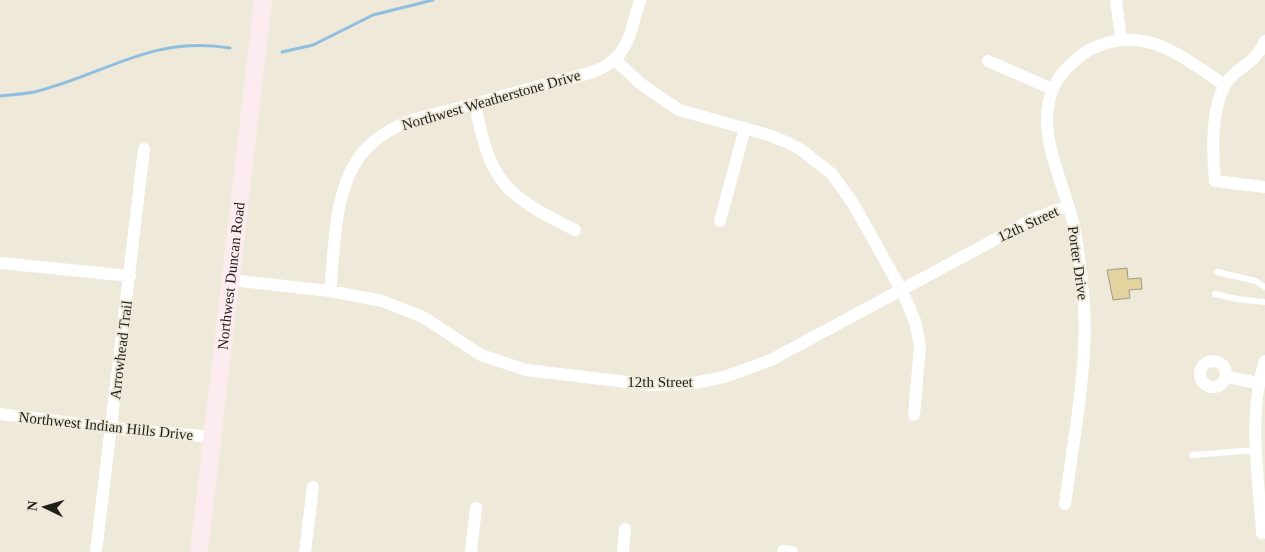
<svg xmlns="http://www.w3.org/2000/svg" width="1265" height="552" font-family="'Times New Roman',serif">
<rect width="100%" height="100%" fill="#eee9d9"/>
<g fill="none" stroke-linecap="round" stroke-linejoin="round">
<path stroke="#8ebee0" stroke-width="3" d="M282,52L313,45L373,15L433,0
M0,96C11,95 23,94 34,92C105,75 151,35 230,48"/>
</g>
<path fill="#e2d39f" stroke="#9f9b8c" d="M1127,268L1128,279L1141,278L1142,289L1129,290L1130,298L1113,300L1107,270Z"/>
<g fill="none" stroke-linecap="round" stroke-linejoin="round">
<path stroke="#fff" stroke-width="6" d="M1217,272L1256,281L1265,287
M1215,294L1237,299L1265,302
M1192,455L1257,450"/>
<path stroke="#fff" stroke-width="12" d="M1116,0L1121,39
M1265,41C1258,58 1246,64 1233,75C1210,96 1212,152 1215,181L1265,187
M614,59L641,84L679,110L769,135L786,142L800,149L832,174L854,205L902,291L915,321L920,346L914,415
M988,61L1052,89
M475,104C490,182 504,195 575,230
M720,221L745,128
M0,263L130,276
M231,280L330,291L382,301L423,317L481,355L526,370L652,385L694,383L724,377L771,360L1033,219L1067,206
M330,291C335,247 333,193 360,156C388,119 433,115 475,104C501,96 528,89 555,82C574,77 600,73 615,59C630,45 634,19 640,0
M1200 374a13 13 0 1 1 26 0a13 13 0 1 1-26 0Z
M1226,377L1258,383
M0,414L112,428L212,437
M1065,504C1073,441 1088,368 1084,305C1082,279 1079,252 1074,226C1063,176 1024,115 1066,69C1073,62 1080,55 1089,50C1144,22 1180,56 1225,85
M1262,533C1259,477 1247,415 1265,361
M783,551L792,552
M96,552L144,149
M305,552L313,487
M471,552L476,508
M623,552L625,529"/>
<path stroke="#fcecef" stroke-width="18" id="s1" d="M199,552L263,0"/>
</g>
<g text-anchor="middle" stroke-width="4" stroke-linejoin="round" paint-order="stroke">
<g font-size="15" fill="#201e18" stroke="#eee9d9">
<text transform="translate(491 100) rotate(-16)" y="5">Northwest Weatherstone Drive</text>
<text transform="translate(1028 224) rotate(-25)" y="5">12th Street</text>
<text transform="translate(1078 263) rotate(82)" y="5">Porter Drive</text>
<text dy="5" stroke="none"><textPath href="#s1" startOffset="278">Northwest Duncan Road</textPath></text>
<text transform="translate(121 350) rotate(-83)" y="5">Arrowhead Trail</text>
<text x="660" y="387">12th Street</text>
<text transform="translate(106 426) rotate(6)" y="5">Northwest Indian Hills Drive</text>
</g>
</g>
<g transform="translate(45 507) rotate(275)" stroke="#eee9d9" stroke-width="4" paint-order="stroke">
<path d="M0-4L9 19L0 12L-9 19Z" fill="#201e18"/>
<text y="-8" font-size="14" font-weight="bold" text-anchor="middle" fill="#201e18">N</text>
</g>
</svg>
